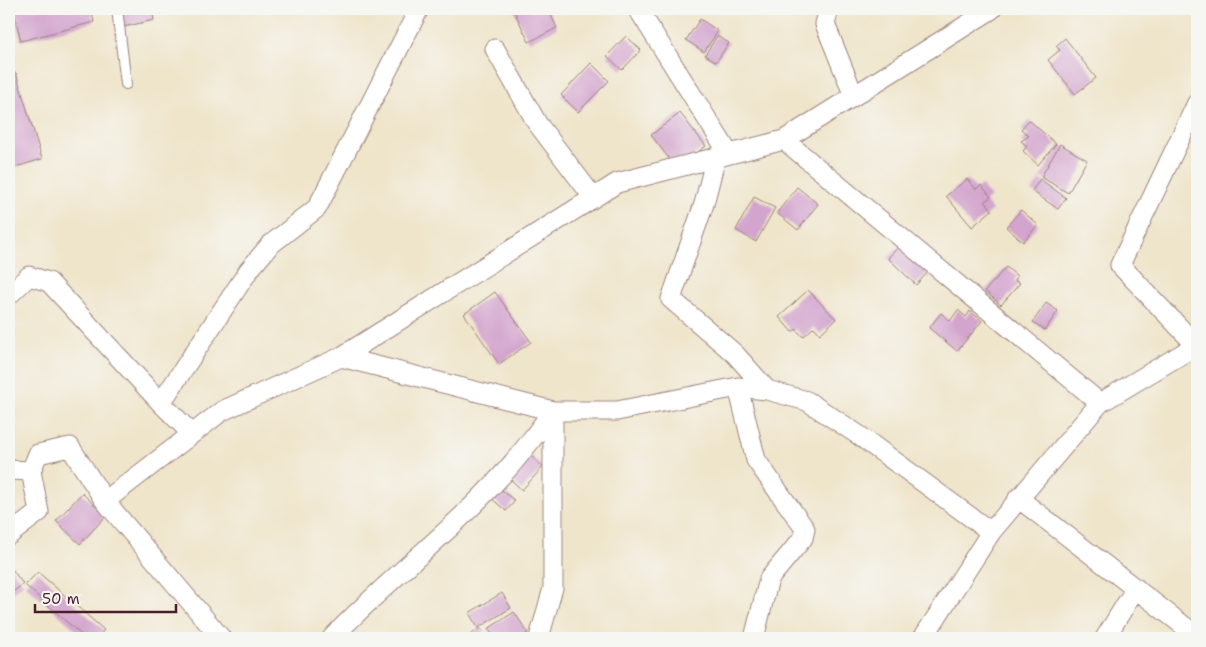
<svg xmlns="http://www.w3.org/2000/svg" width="1206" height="647" font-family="'Shantell Sans',sans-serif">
<rect width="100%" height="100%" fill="#f6f6f2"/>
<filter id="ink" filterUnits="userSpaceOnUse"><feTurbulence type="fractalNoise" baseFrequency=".02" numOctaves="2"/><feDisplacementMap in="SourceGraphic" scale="10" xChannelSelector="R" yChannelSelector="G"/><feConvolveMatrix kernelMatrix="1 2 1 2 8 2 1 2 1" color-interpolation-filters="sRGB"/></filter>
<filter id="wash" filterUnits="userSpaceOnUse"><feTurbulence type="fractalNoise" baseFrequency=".0096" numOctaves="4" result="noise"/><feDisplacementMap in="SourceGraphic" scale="20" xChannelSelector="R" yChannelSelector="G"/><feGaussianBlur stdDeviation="1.12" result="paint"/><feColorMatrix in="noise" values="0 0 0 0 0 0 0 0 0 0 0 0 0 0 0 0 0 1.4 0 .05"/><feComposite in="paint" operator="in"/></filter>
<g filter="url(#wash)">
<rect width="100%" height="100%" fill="#efe5cb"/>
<g id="blocks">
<path fill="#d3a4ce" d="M13,9H91L94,22L21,41Z
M114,9H152L154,20L119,28Z
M513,9H548L557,28L529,42Z
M700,19L718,31L704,52L686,40Z
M626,36L641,50L622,70L607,56Z
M717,36L729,43L716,62L705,55Z
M1065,38L1096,78L1075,94L1048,60L1060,50L1056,46Z
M591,63L609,81L578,112L561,95Z
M16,73L42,159L9,169V75Z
M680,113L706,146L676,168L651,135Z
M1029,120L1056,144L1038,165L1023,151L1027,146L1021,141L1029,136L1021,129Z
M1060,144L1087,160L1068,193L1041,177Z
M967,179L976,189L981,185L991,197L985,201L992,210L972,227L946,196Z
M1040,179L1066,198L1058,209L1032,191Z
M797,187L818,204L798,230L777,213Z
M754,197L775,208L756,242L736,230Z
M1021,210L1038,225L1023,242L1006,227Z
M901,244L930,270L916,285L888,258Z
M1006,267L1017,276L1015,281L1020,283L1001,305L985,291Z
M808,290L836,319L820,334L814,327L803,337L796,329L792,332L779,317Z
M495,292L531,342L499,364L464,314Z
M1046,303L1058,311L1045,330L1033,322Z
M958,310L966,317L970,311L982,321L957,351L929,328L941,313L950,321Z
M530,455L543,467L522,490L509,478Z
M498,487L515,501L506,511L490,497Z
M82,493L106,516L80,544L56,521Z
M9,565L23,584L9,595Z
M38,572L104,630L97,638H85L25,585Z
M502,593L511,608L478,628L469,613Z
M514,612L528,633L520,638H495L488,629Z
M480,628L488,638H466Z"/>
</g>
</g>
<g filter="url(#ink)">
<use href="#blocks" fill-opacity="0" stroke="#9c827b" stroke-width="1"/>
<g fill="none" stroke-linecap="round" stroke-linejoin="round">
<g stroke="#9c827b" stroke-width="12">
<path id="lane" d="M117,9L126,84"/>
</g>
<g stroke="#9c827b" stroke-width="21">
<path id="street" d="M638,9L729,154
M829,9L825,24L854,96
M495,49L537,123L593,197
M784,140L1100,403
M716,157L704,204L671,299L735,354L767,390
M9,295L29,276L49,282L161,403
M1196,345L1120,265L1197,103
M341,357L553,411H617L738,387L767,390L807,401L860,436L991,532
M738,387L756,460L805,529L803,538L769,579L754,638
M192,434L161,403L249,270L270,245L317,208L419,9
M9,470L31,471L38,454L70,447L105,501L222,411L341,357L617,183L784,140L992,9
M1018,498L1197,636
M105,501L221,638
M9,535L39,512L31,471
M332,638C386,581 450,533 503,474C521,455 537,432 553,411
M539,638L553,588V411
M923,638L991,532L1100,403L1197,345
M1105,638L1136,588"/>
</g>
<use href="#lane" stroke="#fff" stroke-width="10"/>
<use href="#street" stroke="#fff" stroke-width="19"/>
</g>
</g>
<rect width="1206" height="647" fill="none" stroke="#f6f6f2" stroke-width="30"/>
<path d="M35 604v8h141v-8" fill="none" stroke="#4a1f2b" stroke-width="2.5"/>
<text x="42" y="604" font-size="15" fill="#4a1f2b" stroke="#f6f6f2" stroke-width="4" paint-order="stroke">50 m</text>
</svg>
